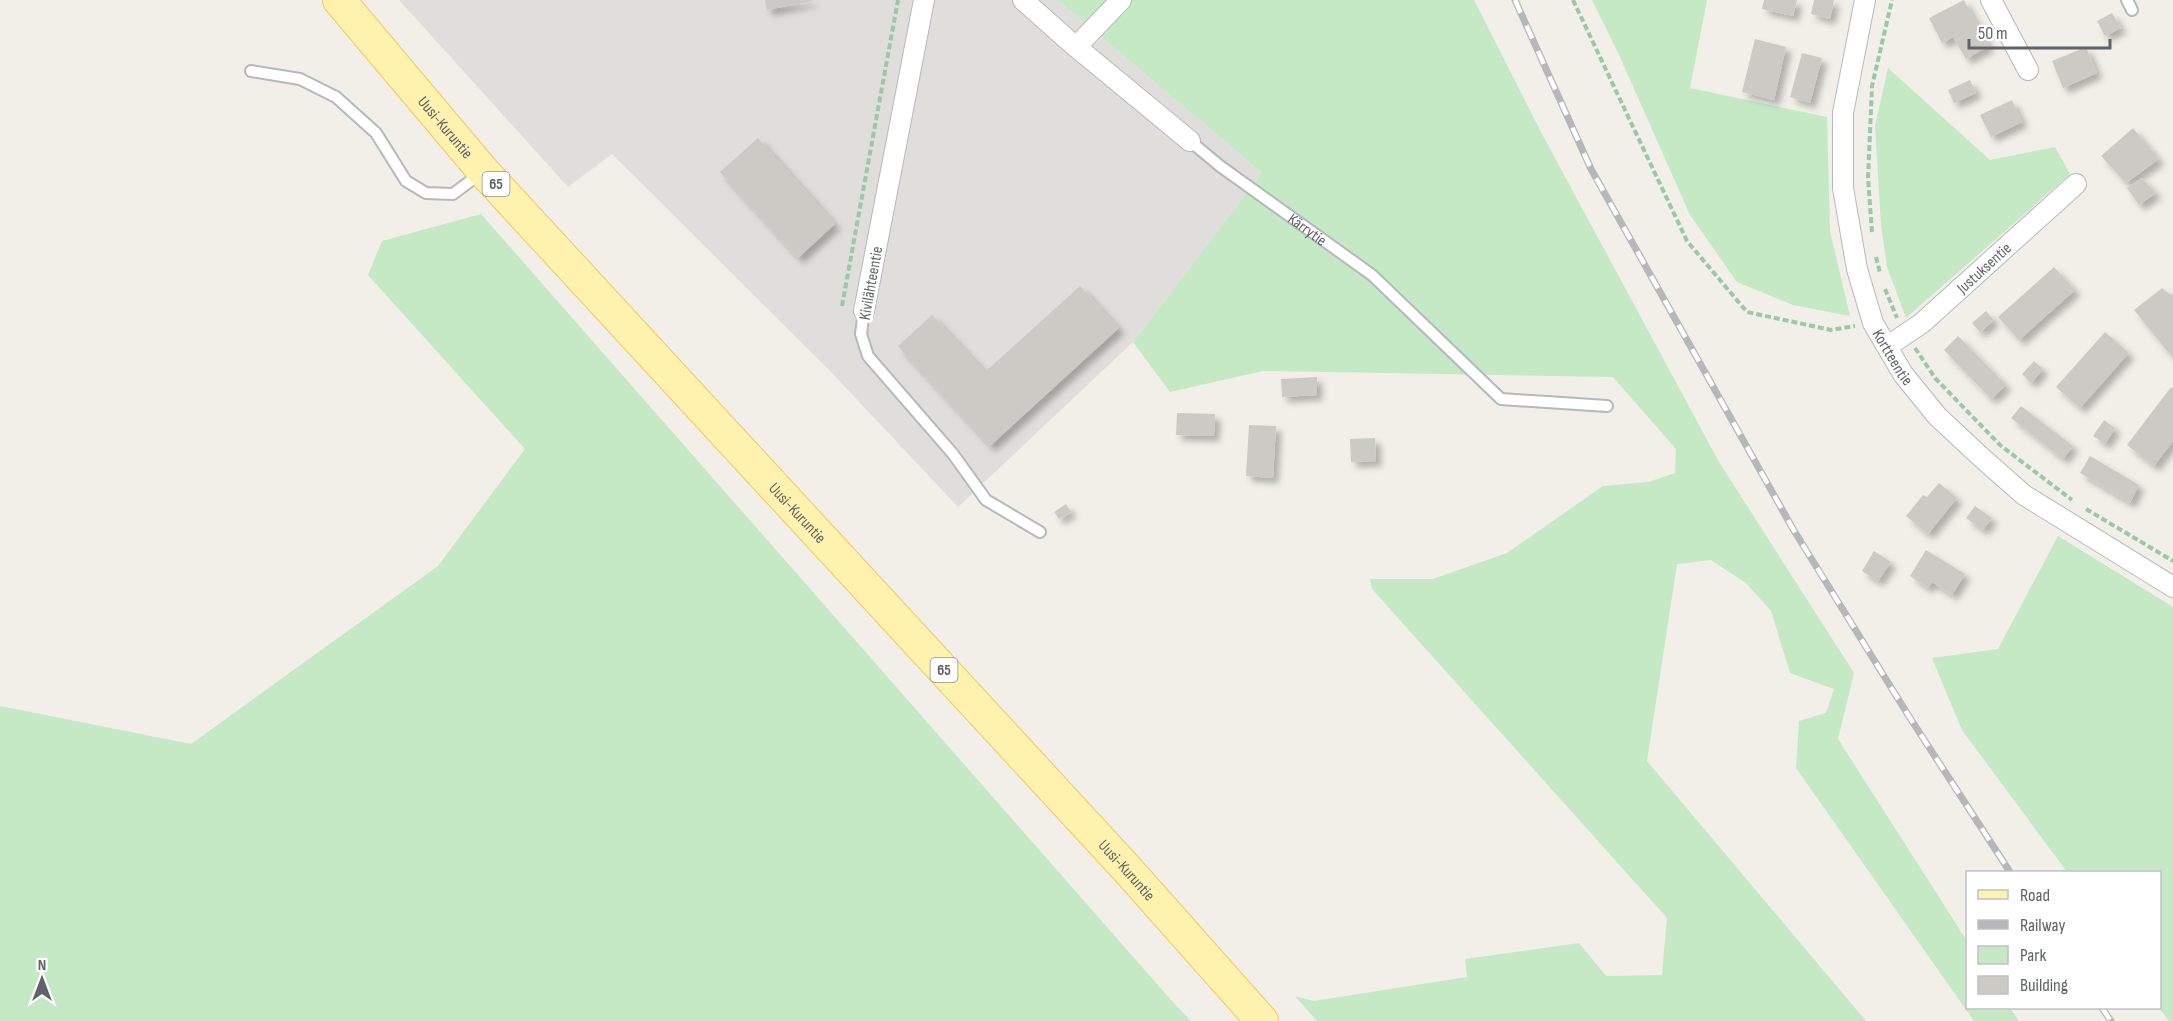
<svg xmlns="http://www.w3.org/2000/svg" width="2173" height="1021" font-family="'Sofia Sans Condensed',sans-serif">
<defs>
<filter id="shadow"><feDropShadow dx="5.5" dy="5.5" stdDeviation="3" flood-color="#0004"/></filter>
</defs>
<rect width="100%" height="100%" fill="#f1efe8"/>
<path fill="#e0deda" d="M399,0H1058L1262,173L1133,342L958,507L831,372L612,154L568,187Z"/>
<path fill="#c5e8c5" d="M1058,0H1474L1542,134L1719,462L1854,673L1838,739L1967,941L1968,1008H2010L2019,1021H1974L1796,768L1799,721L1826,713L1834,689L1790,673L1771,611L1746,583L1711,560L1677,564L1647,761L1866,1021H1317L1295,996L1314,1001L1467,977L1465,959L1579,943L1606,976L1662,975L1667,918L1372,589L1370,579H1433L1507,553L1603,486L1648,482L1675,473L1676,449L1613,377L1263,371L1170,392L1133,342L1262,173Z
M1592,0H1707L1690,88L1827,117L1830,231L1850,316L1793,305L1737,282L1690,215L1620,57Z
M1888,68L1990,160L2055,147L2070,174L1906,318L1887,267L1881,225L1875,126Z
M481,214L1171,1000L1191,1021H0V706L191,744L438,566L525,449L368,275L382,241Z
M2058,536L2173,607V1021H2169L2159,1008L2160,872H2067L1962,730L1932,658L1998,649Z"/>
<path fill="#cccac5" filter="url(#shadow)" d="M765,0H812V1L767,10Z
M1764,0H1797L1793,16L1762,9Z
M1814,0H1834L1830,19L1811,14Z
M1964,0L1989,46L1966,59L1953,37L1942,43L1929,18Z
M2112,13L2121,28L2105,36L2097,21Z
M1755,39L1786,47L1774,100L1742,92Z
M2086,47L2097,73L2063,88L2052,61Z
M1802,53L1822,58L1810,103L1790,97Z
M1970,80L1976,93L1954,103L1948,90Z
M2012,100L2022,122L1991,137L1980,115Z
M2133,128L2159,159L2126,183L2101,156Z
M758,138L835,224L798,258L720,172Z
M2142,178L2156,193L2139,205L2127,188Z
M2054,267L2075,290L2019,340L1998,317Z
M1080,286L1119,328L990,446L898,346L932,315L985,372Z
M2162,288L2171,295L2173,294V358L2134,310Z
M1986,311L1994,320L1980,332L1972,323Z
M2105,332L2129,353L2080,408L2056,387Z
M1958,336L2006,385L1991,399L1944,350Z
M2034,361L2043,369L2031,383L2022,374Z
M1317,377V395L1282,397L1281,379Z
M2171,387L2173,388V441L2154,466L2127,445Z
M2021,406L2073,446L2063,459L2011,418Z
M1177,413L1215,414L1214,436L1176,435Z
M2104,420L2115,428L2105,444L2093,436Z
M1249,425L1276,426L1273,478L1246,476Z
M1375,438L1376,461L1351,462L1350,439Z
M2090,456L2139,485L2130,503L2080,473Z
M1939,483L1957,498L1928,534L1906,516L1923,495L1927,497Z
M1066,504L1071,512L1059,519L1054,512Z
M1975,506L1992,518L1983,530L1966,518Z
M1926,550L1965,574L1952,595L1932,582L1928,588L1910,576Z
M1874,551L1891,562L1878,581L1862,571Z"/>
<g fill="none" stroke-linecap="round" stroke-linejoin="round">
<g stroke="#b5b8bc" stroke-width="14">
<g id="lane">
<path d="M2127,0L2132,10"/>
<path d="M251,71L300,79L336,97L376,133L406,181L426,193L453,194L481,173"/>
<path id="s1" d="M1190,141L1220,166L1372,275L1501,399L1607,406"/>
<path d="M864,311L861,334L868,356L953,454L986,500L1040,532"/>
</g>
</g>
<g stroke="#b5b8bc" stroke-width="22">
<g id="street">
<path d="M1023,0L1069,41L1190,141"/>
<path id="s2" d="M1865,0L1843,113V188L1857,269L1873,323L1903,374L1937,416L1982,458L2024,495L2173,587"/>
<path d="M1991,0L2028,70"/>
<path d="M1076,47L1121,0"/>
<path d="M864,311L924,0"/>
<path id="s3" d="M1888,346L1922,323L2076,184"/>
</g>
</g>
<g stroke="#f2c960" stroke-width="34">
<g id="primary">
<path id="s4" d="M339,0L483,171L1127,869L1262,1021"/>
</g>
</g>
<path stroke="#9cc7a9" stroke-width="4" stroke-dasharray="6 3" stroke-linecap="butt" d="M1573,0L1687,241L1747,312L1831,330L1855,326
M1872,232L1868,178L1872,86L1892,0
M1876,257L1880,273
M1885,289L1897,318
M842,306L898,0
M1915,348L1935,378L2000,445L2072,500
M2086,509L2173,561"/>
<use href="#lane" stroke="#fff" stroke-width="10"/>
<use href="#street" stroke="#fff" stroke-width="20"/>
<use href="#primary" stroke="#fff2af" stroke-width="32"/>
<g stroke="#b6b7b8" stroke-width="7">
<path id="rail" d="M1515,0L1591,169L1793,529L1910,718L2010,872
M2102,1008L2111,1021"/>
</g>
<use href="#rail" stroke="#fff" stroke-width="4.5" stroke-dasharray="14" stroke-linecap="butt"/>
</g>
<g text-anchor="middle" stroke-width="6" stroke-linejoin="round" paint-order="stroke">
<g fill="#fff" stroke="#8f9295" stroke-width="1.5">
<rect x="482.5" y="172" width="27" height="24" rx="4.5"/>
<rect x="930.5" y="658" width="27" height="24" rx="4.5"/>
</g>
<g font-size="15" font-weight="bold" fill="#5f6368">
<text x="496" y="189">65</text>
<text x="944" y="675">65</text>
</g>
<g font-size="16" fill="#5f6368" stroke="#fff">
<text dy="6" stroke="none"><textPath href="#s4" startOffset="166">Uusi-Kuruntie</textPath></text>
<text dy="6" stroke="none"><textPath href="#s1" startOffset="147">Kärrytie</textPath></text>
<text dy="6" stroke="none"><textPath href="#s3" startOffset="124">Justuksentie</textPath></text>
<text transform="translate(870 283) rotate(-80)" y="6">Kivilähteentie</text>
<text dy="6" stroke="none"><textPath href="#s2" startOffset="368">Kortteentie</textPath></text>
<text dy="6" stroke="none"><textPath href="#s4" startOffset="688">Uusi-Kuruntie</textPath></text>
<text dy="6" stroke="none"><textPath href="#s4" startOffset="1174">Uusi-Kuruntie</textPath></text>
</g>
</g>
<rect x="1966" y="871" width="195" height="138" fill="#ffffff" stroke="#bfc1c3" stroke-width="1.5"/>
<rect x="1978" y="890" width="30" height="9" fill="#fff2af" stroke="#bfc1c3" stroke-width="1.5"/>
<text x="2020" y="901" font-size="18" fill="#5f6368">Road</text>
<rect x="1978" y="920" width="30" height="9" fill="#b6b7b8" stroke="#bfc1c3" stroke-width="1.5"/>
<text x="2020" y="931" font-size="18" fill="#5f6368">Railway</text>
<rect x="1978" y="946" width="30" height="18" fill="#c5e8c5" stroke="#bfc1c3" stroke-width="1.5"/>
<text x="2020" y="961" font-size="18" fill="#5f6368">Park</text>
<rect x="1978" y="976" width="30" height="18" fill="#cccac5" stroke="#bfc1c3" stroke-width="1.5"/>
<text x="2020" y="991" font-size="18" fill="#5f6368">Building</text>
<g transform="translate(42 979)" stroke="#ffffff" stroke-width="4.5" paint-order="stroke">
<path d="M0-4.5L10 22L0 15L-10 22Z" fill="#5f6368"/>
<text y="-9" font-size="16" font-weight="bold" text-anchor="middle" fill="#5f6368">N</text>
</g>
<path d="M1969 39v9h141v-9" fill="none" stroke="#5f6368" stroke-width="3"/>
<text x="1978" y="39" font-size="18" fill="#5f6368" stroke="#ffffff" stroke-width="4.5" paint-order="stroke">50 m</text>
</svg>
